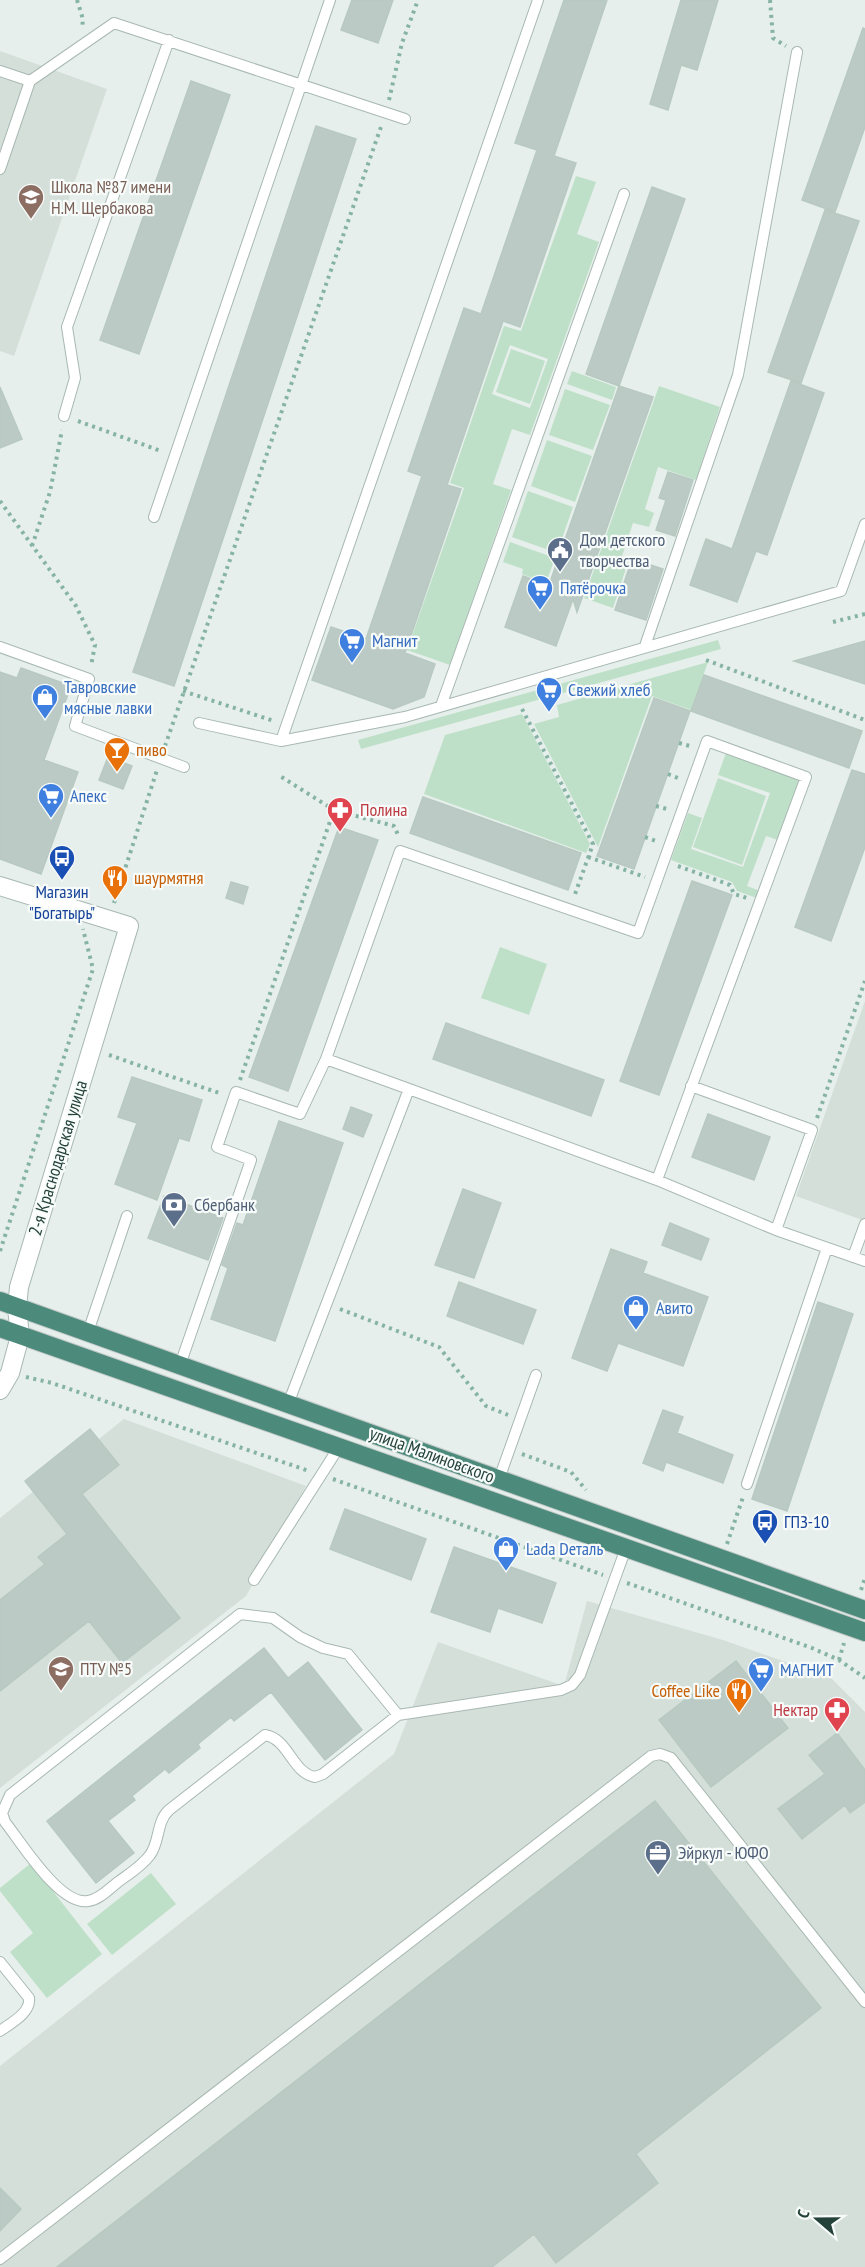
<svg xmlns="http://www.w3.org/2000/svg" width="865" height="2267" font-family="'PT Sans Narrow',sans-serif">
<rect width="100%" height="100%" fill="#e6efeb"/>
<path fill="#d4dfda" d="M0,51L107,89L14,356L0,351Z
M865,1001V1221L796,1196Z
M124,1419L306,1486L246,1596L0,1788V1518Z
M587,1601L723,1640L831,1678L865,1712V2267H0V2066L394,1754L438,1642L564,1686Z"/>
<path fill="#bfe0c8" fill-rule="evenodd" d="M576,176L596,182L577,234L599,242L530,435L512,429L493,484L511,490L450,665L407,650L464,488L450,483L504,326L521,331ZM510,345L548,359L530,408L492,394Z
M511,349L545,361L530,404L496,392Z
M572,371L616,387L612,400L567,384Z
M659,386L720,407L696,480L658,467L645,509L654,513L649,527L633,523L621,559L628,562L613,608L584,598Z
M565,389L610,405L593,450L549,435Z
M547,440L592,456L575,502L531,486Z
M528,491L573,507L557,553L512,537Z
M510,542L555,558L546,583L522,574L523,569L503,562Z
M718,640L721,649L361,749L358,740Z
M708,662L691,710L652,696L598,847L534,724L559,717L557,705Z
M522,714L590,844L586,853L424,794L445,735Z
M726,753L800,779L778,840L766,836L747,886L760,891L757,898L737,891L732,882L671,860L688,813L702,818L691,849L743,867L770,793L718,775Z
M718,778L766,796L742,865L693,847Z
M500,947L547,964L529,1015L481,998Z
M31,1863L102,1954L47,1998L10,1952L33,1933L0,1891V1888Z
M151,1873L176,1904L112,1955L87,1924Z"/>
<path fill="#bbcac4" stroke="#b8c9c2" stroke-width="1.5" d="M352,0H393L378,43L341,30Z
M564,0H607L554,156L576,163L520,327L503,321L447,485L461,489L405,653L435,664L424,697L393,709L312,680L331,627L366,639L422,476L408,471L464,308L481,314L537,150L515,143Z
M681,0H718L697,70L681,65L668,110L650,104Z
M863,28L865,29V127L835,212L802,200Z
M191,81L230,95L139,354L100,340Z
M316,126L356,139L174,686L133,672Z
M652,187L685,199L619,386L586,374Z
M825,210L859,221L801,383L768,372Z
M791,381L824,393L767,555L756,551L737,602L690,585L706,539L732,549Z
M619,386L653,397L577,612L573,599L556,646L505,627L523,576L549,585Z
M0,387L22,439L0,448Z
M668,472L693,480L675,536L656,530L666,500L659,498Z
M632,559L663,569L646,620L615,610Z
M865,641V684L794,661Z
M21,668L71,686L44,760L78,772L41,874L0,859V672L17,678Z
M704,675L862,731L849,768L691,711Z
M654,698L690,711L634,869L597,856Z
M108,757L132,766L123,789L99,780Z
M852,770L865,774V847L831,941L795,927Z
M423,797L581,853L568,890L410,833Z
M339,827L378,840L288,1091L249,1077Z
M692,881L732,895L659,1095L620,1081Z
M231,882L248,887L243,904L226,898Z
M446,1023L604,1080L591,1116L433,1059Z
M132,1077L202,1100L189,1141L179,1138L157,1200L115,1184L137,1123L118,1117Z
M351,1107L372,1115L363,1137L343,1129Z
M708,1114L770,1137L754,1180L692,1157Z
M279,1121L343,1143L275,1341L211,1319L228,1268L222,1265L237,1223L243,1225Z
M463,1189L501,1203L474,1278L435,1265Z
M164,1196L223,1218L208,1260L148,1238Z
M670,1223L709,1239L701,1260L662,1245Z
M611,1249L647,1262L643,1273L708,1297L683,1366L618,1343L607,1371L572,1358Z
M459,1282L536,1310L523,1344L447,1316Z
M818,1302L853,1314L787,1511L752,1499Z
M663,1410L683,1417L677,1433L733,1455L723,1483L666,1462L663,1471L643,1463Z
M90,1429L119,1465L82,1494L180,1618L122,1663L89,1621L0,1691V1600L45,1564L38,1557L67,1534L25,1481Z
M345,1509L426,1539L411,1580L330,1549Z
M454,1547L556,1583L542,1623L498,1608L490,1632L431,1612Z
M264,1648L288,1678L308,1662L362,1730L325,1760L271,1692L234,1721L231,1717L198,1744L200,1748L169,1773L165,1769L132,1796L135,1800L108,1821L134,1853L96,1883L47,1821Z
M736,1661L788,1728L711,1787L659,1720Z
M837,1733L865,1770V1802L850,1813L845,1805L802,1839L778,1809L825,1774L809,1755Z
M655,1801L821,2008L636,2154L658,2183L556,2263L534,2234L492,2267H57Z
M0,2188L21,2209L0,2231Z"/>
<g fill="none" stroke-linecap="round" stroke-linejoin="round">
<g stroke="#a8b8b2" stroke-width="12">
<path id="service" d="M0,71L30,81
M0,169L30,81L114,23L405,119
M64,416L75,378L67,327L169,40
M154,517L330,0
M645,646L738,375L797,52
M0,647L89,679L75,726L184,767
M441,706L624,194
M199,723L281,741L405,717L841,591L865,524
M281,741L538,0
M691,1086L812,1130L776,1230
M409,1089L326,1059L400,851L638,933L707,741L806,777L657,1180
M853,1257L865,1224
M88,1332L127,1216
M180,1365L251,1160L217,1147L236,1092L300,1114L326,1059
M288,1404L409,1089L657,1180L776,1230L865,1261
M499,1479L536,1375
M747,1484L827,1248
M254,1580L339,1447
M398,1715L348,1654L323,1648L300,1637L273,1618L240,1614L10,1795L2,1813L5,1822C21,1842 60,1906 88,1901C99,1900 109,1889 118,1882C129,1874 142,1866 150,1855C160,1842 156,1822 169,1810L265,1735C289,1739 292,1773 315,1777L323,1774L398,1715L561,1690L572,1685L580,1675L626,1548
M0,1962L29,1998C31,2013 11,2023 0,2031
M0,2259L651,1756L660,1754L671,1758L865,2002"/>
</g>
<g stroke="#a8b8b2" stroke-width="20">
<path id="minor" d="M0,1390L10,1373L20,1336"/>
</g>
<g stroke="#a8b8b2" stroke-width="20">
<path id="tertiary" d="M0,886L129,926L19,1287L17,1308L20,1336"/>
</g>
<g stroke="#c2cac8" stroke-width="20">
<path id="trunk" d="M0,1301L865,1610
M0,1328L865,1632"/>
</g>
<path stroke="#86b3a5" stroke-width="4" stroke-dasharray="3 4.5" stroke-linecap="butt" d="M77,0L82,16L83,28
M770,0L773,38L786,46
M389,100L402,43L418,0
M78,421L161,451
M0,501L76,606L95,645L91,666
M32,546L50,492L62,430
M833,622L865,614
M706,660L865,720
M183,691L274,721
M522,709L593,844L574,897
M679,743L690,746
M165,746L382,124
M668,774L678,778
M656,806L667,809
M334,810L394,826L399,837
M645,837L656,841
M588,857L645,877
M678,866L730,885L734,894L747,898
M114,903L157,770
M109,1055L222,1094
M240,1080L334,810L280,776
M817,1118L865,981
M0,1251L93,969L83,929
M340,1309L439,1347L486,1406L508,1415
M26,1377L52,1383L309,1471
M522,1454L571,1472L586,1490
M333,1479L603,1575
M727,1544L743,1497
M627,1583L812,1648L839,1660L865,1678
M861,1590L865,1578
M839,1660L844,1643"/>
<use href="#service" stroke="#fff" stroke-width="10"/>
<use href="#minor" stroke="#fff" stroke-width="18"/>
<use href="#tertiary" stroke="#fff" stroke-width="18"/>
<use href="#trunk" stroke="#4c8a7c" stroke-width="18"/>
</g>
<defs>
<g id="school-pin" transform="scale(1.35)"><path d="M0 17L-7.5 6A9.5 9.5 0 1 1 7.5 6Z" fill="#8d6e63" stroke="#f7fbf9"/><path d="M0-5L7-2L0 1L-7-2ZM-4 1L0 2.5L4 1V4Q0 6-4 4Z" fill="#fff"/></g>
<g id="civic-pin" transform="scale(1.35)"><path d="M0 17L-7.5 6A9.5 9.5 0 1 1 7.5 6Z" fill="#5c6f8a" stroke="#f7fbf9"/><path d="M-.6-6.5H3V-4.5H.6V-3L4-1V1h2V6H-6V1h2V-1L-.6-3ZM-1.2 2.5V6h2.4V2.5Z" fill="#fff"/></g>
<g id="supermarket-pin" transform="scale(1.35)"><path d="M0 17L-7.5 6A9.5 9.5 0 1 1 7.5 6Z" fill="#3f7fe0" stroke="#f7fbf9"/><path d="M-6-5.5h2.5l.6 2H6L4.5 2H-2.5L-4.4-4H-6ZM-1.5 3.2a1.3 1.3 0 1 0 .1 0ZM3 3.2a1.3 1.3 0 1 0 .1 0Z" fill="#fff"/></g>
<g id="shop-pin" transform="scale(1.35)"><path d="M0 17L-7.5 6A9.5 9.5 0 1 1 7.5 6Z" fill="#3f7fe0" stroke="#f7fbf9"/><path d="M-5-2.5h2.3a2.7 3.5 0 0 1 5.4 0H5L5.5 6h-11ZM-1.5-2.5h3a1.5 2.3 0 0 0-3 0Z" fill="#fff"/></g>
<g id="bar-pin" transform="scale(1.35)"><path d="M0 17L-7.5 6A9.5 9.5 0 1 1 7.5 6Z" fill="#e8710a" stroke="#f7fbf9"/><path d="M-6-5H6L.8 .8V4.5H3.5V6h-7V4.5H-.8V.8Z" fill="#fff"/></g>
<g id="pharmacy-pin" transform="scale(1.35)"><path d="M0 17L-7.5 6A9.5 9.5 0 1 1 7.5 6Z" fill="#e0444e" stroke="#f7fbf9"/><path d="M-2-6h4v4h4v4h-4v4h-4v-4h-4v-4h4Z" fill="#fff"/></g>
<g id="bus-pin" transform="scale(1.35)"><path d="M0 17L-7.5 6A9.5 9.5 0 1 1 7.5 6Z" fill="#1a4fb4" stroke="#f7fbf9"/><path d="M-5-6H5V4H4V6H2V4H-2V6H-4V4H-5ZM-3.5-4V0h7V-4ZM-3.5 1.2v1.5H-2V1.2ZM2 1.2v1.5H3.5V1.2Z" fill="#fff"/></g>
<g id="restaurant-pin" transform="scale(1.35)"><path d="M0 17L-7.5 6A9.5 9.5 0 1 1 7.5 6Z" fill="#e8710a" stroke="#f7fbf9"/><path d="M-5-6h1v4h1v-4h1v4h1v-4h1v5L-1.5 .5V6h-2V.5L-5-1ZM5-6V6H3V1.5H1.5Q1.5-4 5-6Z" fill="#fff"/></g>
<g id="bank-pin" transform="scale(1.35)"><path d="M0 17L-7.5 6A9.5 9.5 0 1 1 7.5 6Z" fill="#5c6f8a" stroke="#f7fbf9"/><path d="M-6-4H6V4H-6ZM0-2.3a2.3 2.3 0 1 0 0 4.6a2.3 2.3 0 1 0 0-4.6Z" fill="#fff"/></g>
<g id="university-pin" transform="scale(1.35)"><path d="M0 17L-7.5 6A9.5 9.5 0 1 1 7.5 6Z" fill="#8d6e63" stroke="#f7fbf9"/><path d="M0-5L7-2L0 1L-7-2ZM-4 1L0 2.5L4 1V4Q0 6-4 4Z" fill="#fff"/></g>
<g id="office-pin" transform="scale(1.35)"><path d="M0 17L-7.5 6A9.5 9.5 0 1 1 7.5 6Z" fill="#5c6f8a" stroke="#f7fbf9"/><path d="M-6-3h4V-5.5h4V-3h4V5H-6ZM-1-4.5V-3h2v-1.5ZM-6 0V1H6V0Z" fill="#fff"/></g>
</defs>
<g fill-rule="evenodd">
<use href="#school-pin" x="31" y="197"/>
<use href="#civic-pin" x="560" y="550"/>
<use href="#supermarket-pin" x="540" y="588"/>
<use href="#supermarket-pin" x="352" y="641"/>
<use href="#supermarket-pin" x="549" y="690"/>
<use href="#shop-pin" x="45" y="697"/>
<use href="#bar-pin" x="117" y="750"/>
<use href="#supermarket-pin" x="51" y="796"/>
<use href="#pharmacy-pin" x="340" y="810"/>
<use href="#bus-pin" x="62" y="858"/>
<use href="#restaurant-pin" x="115" y="878"/>
<use href="#bank-pin" x="174" y="1205"/>
<use href="#shop-pin" x="636" y="1308"/>
<use href="#bus-pin" x="765" y="1522"/>
<use href="#shop-pin" x="506" y="1549"/>
<use href="#university-pin" x="61" y="1669"/>
<use href="#supermarket-pin" x="761" y="1670"/>
<use href="#restaurant-pin" x="739" y="1691"/>
<use href="#pharmacy-pin" x="837" y="1710"/>
<use href="#office-pin" x="658" y="1853"/>
</g>
<g text-anchor="middle" stroke-width="4.5" stroke-linejoin="round" paint-order="stroke">
<g font-size="18" fill="#785e54" stroke="#f7fbf9" text-anchor="start">
<text x="51" y="193">Школа №87 имени<tspan x="51" dy="21">Н.М. Щербакова</tspan></text>
<text x="80" y="1675">ПТУ №5</text>
</g>
<g font-size="18" fill="#4e5e75" stroke="#f7fbf9" text-anchor="start">
<text x="580" y="546">Дом детского<tspan x="580" dy="21">творчества</tspan></text>
<text x="194" y="1211">Сбербанк</text>
<text x="678" y="1859">Эйркул - ЮФО</text>
</g>
<g font-size="18" fill="#366cbe" stroke="#f7fbf9" text-anchor="start">
<text x="560" y="594">Пятёрочка</text>
<text x="372" y="647">Магнит</text>
<text x="64" y="693">Тавровские<tspan x="64" dy="21">мясные лавки</tspan></text>
<text x="568" y="696">Свежий хлеб</text>
<text x="70" y="802">Апекс</text>
<text x="656" y="1314">Авито</text>
<text x="526" y="1555">Lada Dеталь</text>
<text x="780" y="1676">МАГНИТ</text>
</g>
<g font-size="18" fill="#c56008" stroke="#f7fbf9" text-anchor="start">
<text x="136" y="756">пиво</text>
<text x="134" y="884">шаурмятня</text>
<text x="720" y="1697" text-anchor="end">Coffee Like</text>
</g>
<g font-size="18" fill="#be3a42" stroke="#f7fbf9" text-anchor="start">
<text x="360" y="816">Полина</text>
<text x="818" y="1716" text-anchor="end">Нектар</text>
</g>
<g font-size="18" fill="#164399" stroke="#f7fbf9">
<text x="62" y="898">Магазин<tspan x="62" dy="21">"Богатырь"</tspan></text>
<text x="784" y="1528" text-anchor="start">ГПЗ-10</text>
</g>
<g font-size="18" fill="#24423a" stroke="#f7fbf9">
<text transform="translate(58 1158) rotate(-73)" y="6">2-я Краснодарская улица</text>
<text transform="translate(432 1455) rotate(20)" y="6">улица Малиновского</text>
</g>
</g>
<g transform="translate(817 2219) rotate(290)" stroke="#f7fbf9" stroke-width="4.5" paint-order="stroke">
<path d="M0-4.5L10 22L0 15L-10 22Z" fill="#24423a"/>
<text y="-9" font-size="16" font-weight="bold" text-anchor="middle" fill="#24423a">С</text>
</g>
</svg>
